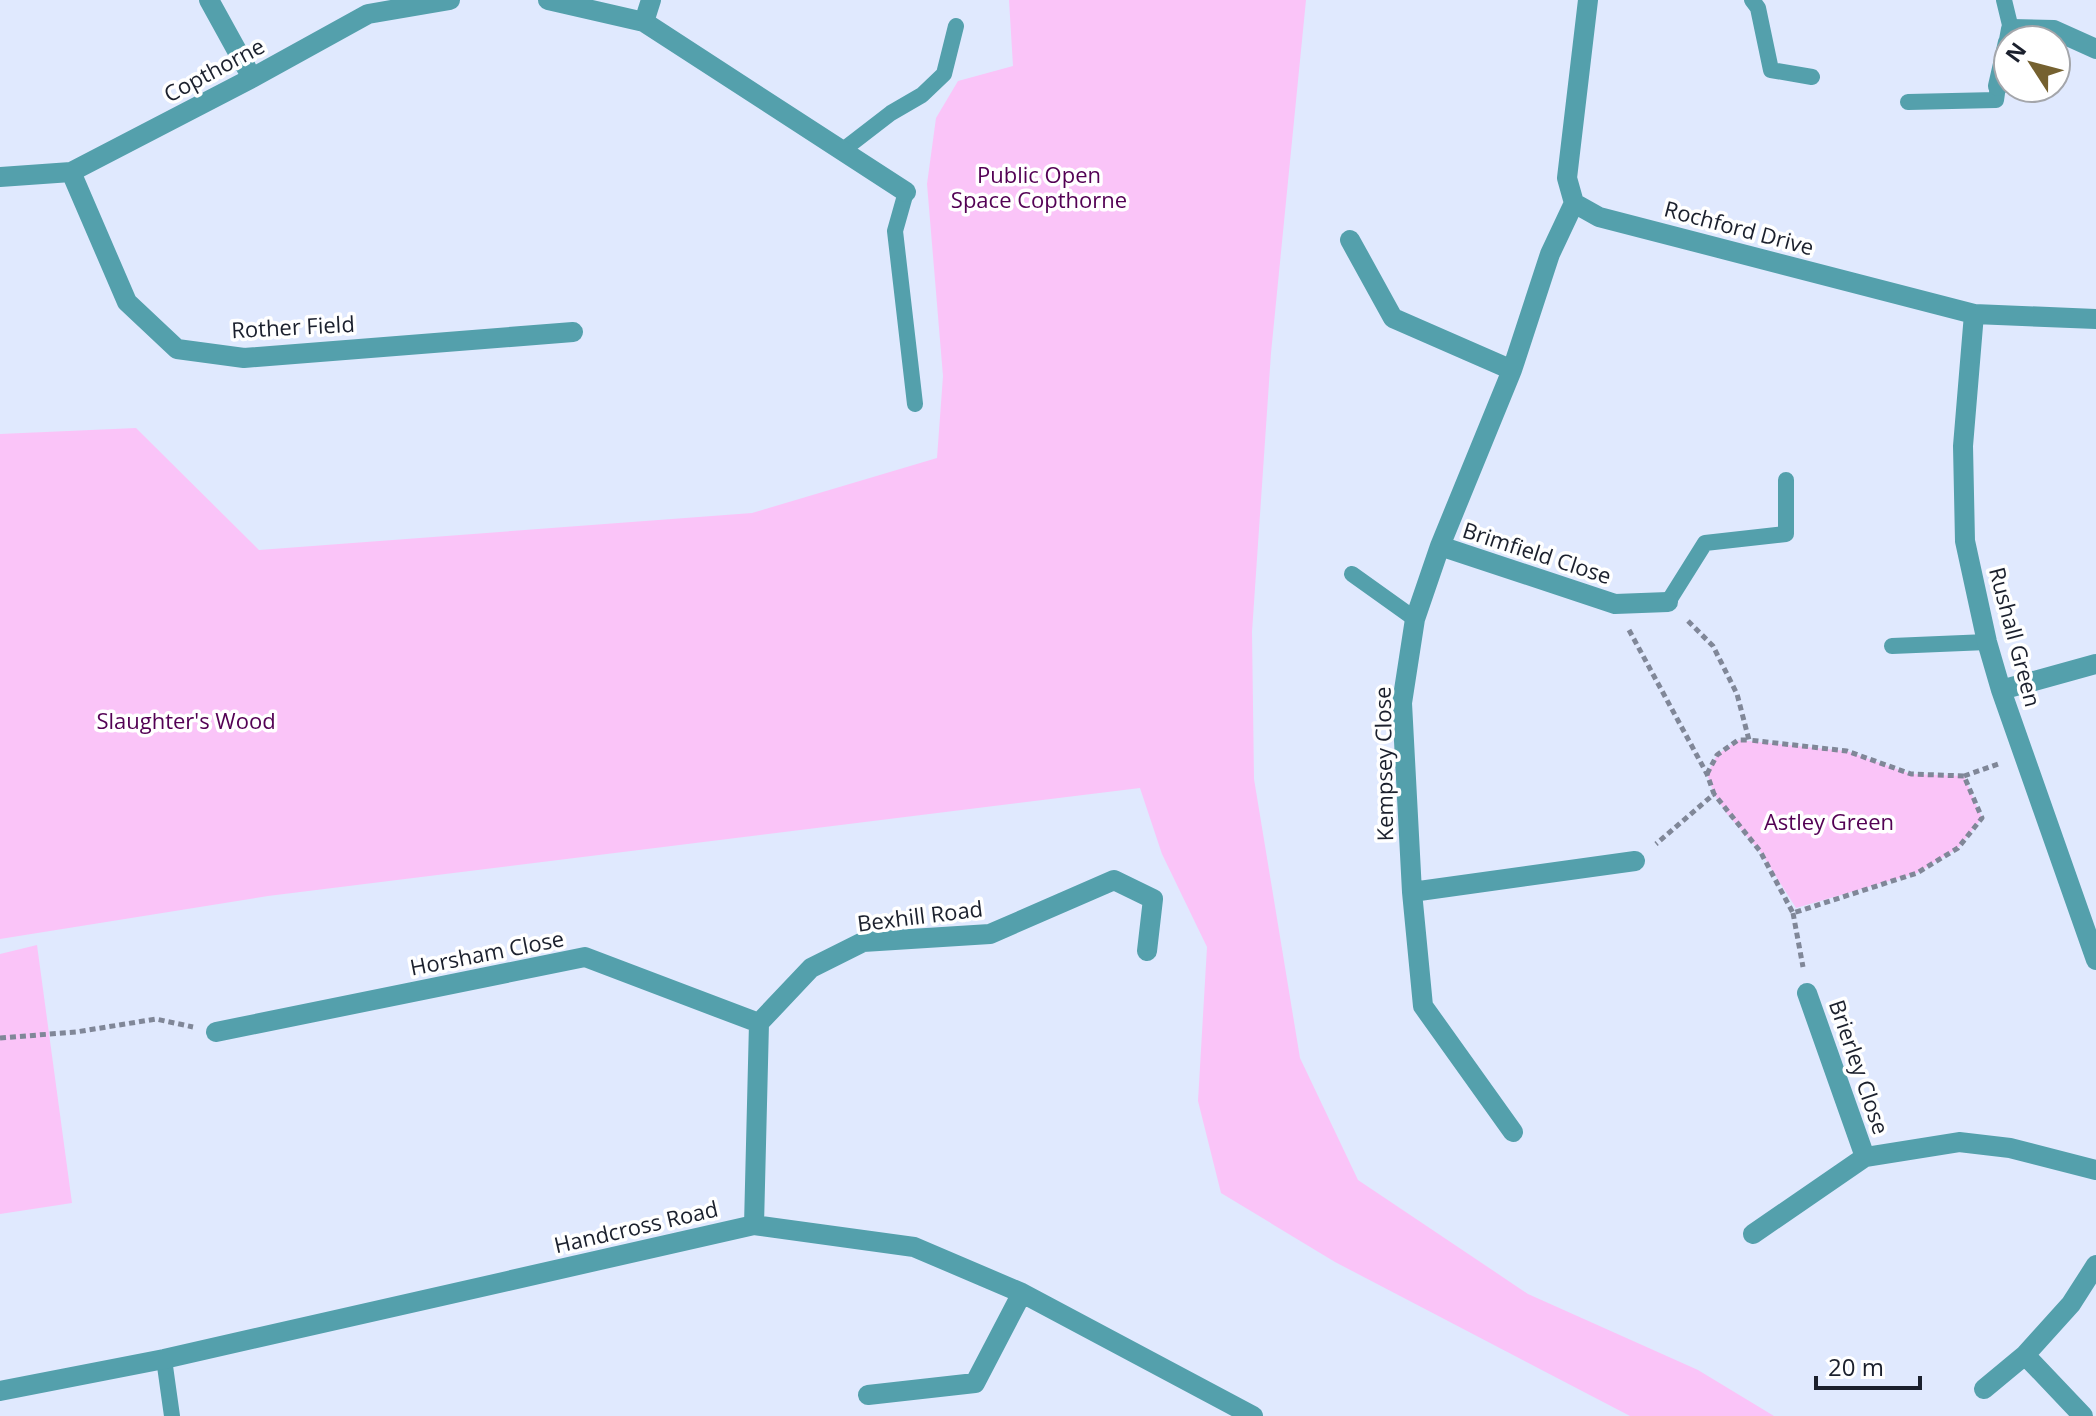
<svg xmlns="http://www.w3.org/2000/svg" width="2096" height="1416" font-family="'Open Sans',sans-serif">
<rect width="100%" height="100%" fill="#e0e9fe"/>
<path fill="#fac4f8" d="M1009,0H1306L1271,353L1252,632L1254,779L1300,1058L1358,1180L1528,1294L1698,1370L1774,1416H1630L1335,1262L1221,1193L1198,1101L1207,947L1162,854L1140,788L268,896L0,939V434L136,428L259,550L752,513L937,458L943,376L927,184L936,118L958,81L1013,66Z
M1738,740L1847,751L1911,774L1964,776L1982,818L1958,848L1917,873L1796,908L1760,851L1727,814L1714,794L1707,774L1717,755Z
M37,945L72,1203L0,1214V954Z"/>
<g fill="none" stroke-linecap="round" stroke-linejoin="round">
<path stroke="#808798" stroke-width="5" stroke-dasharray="6 4" stroke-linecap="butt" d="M1688,621L1713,646L1737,694L1749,740L1847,751L1911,774L1964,776L1982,818L1958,848L1917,873L1793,913L1760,851L1714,794
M1629,630L1707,774L1714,794L1656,844
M1707,774L1717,755L1738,740H1749
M1964,776L2001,763
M1793,913L1803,967
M0,1038L76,1032L156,1019L193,1027"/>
<path stroke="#54a0ac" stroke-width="16" d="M1752,0L1758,8L1771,70L1812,77
M2004,0L2011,29
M1908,102L1996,100L1998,86
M843,150L891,113L922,95L944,74L956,26
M906,192L895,231L915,404
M1352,574L1415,619
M1668,602L1705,543L1786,534V480
M1892,646L1987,642
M164,1359L172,1416"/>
<path stroke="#54a0ac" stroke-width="20" d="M209,0L252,78
M548,0L644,22L906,192
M1588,0L1567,178L1574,203L1599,217L1974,314L2096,319
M644,22L651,0
M2009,40L2011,29L2054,30L2096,49
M1998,86L2008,42
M71,172L127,302L177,349L244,358L573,332
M0,177L71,172L252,78L368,14L450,0
M1350,240L1393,318L1512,370
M1974,314L1963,446L1965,541L1987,642L2001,690L2096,960
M1440,546L1615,604L1668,602
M2001,690L2096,664
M1412,892L1635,861
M1807,993L1865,1157
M216,1032L585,957L759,1023
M1513,1132L1423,1006L1412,892L1402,703L1415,619L1440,546L1512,370L1550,254L1574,203
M754,1225L759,1023L811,968L863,942L990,934L1114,880L1153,899L1147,951
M1753,1234L1865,1157L1959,1142L2010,1148L2096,1170
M2025,1355L2083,1416
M1984,1389L2025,1355L2071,1304L2096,1265
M0,1391L164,1359L754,1225L914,1247L1022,1293L1253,1416
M868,1395L975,1383L1022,1293"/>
</g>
<g text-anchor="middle" stroke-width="7" stroke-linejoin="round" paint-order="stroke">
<g font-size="22" fill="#1b202d" stroke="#fff">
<text transform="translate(214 70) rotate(-28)" y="8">Copthorne</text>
<text transform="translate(1739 228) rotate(15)" y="8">Rochford Drive</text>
<text transform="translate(293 327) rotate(-3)" y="8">Rother Field</text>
<text transform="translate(1537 553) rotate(18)" y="8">Brimfield Close</text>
<text transform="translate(2015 637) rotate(75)" y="8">Rushall Green</text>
<text transform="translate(1384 764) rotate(-91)" y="8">Kempsey Close</text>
<text transform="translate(920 916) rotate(-7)" y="8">Bexhill Road</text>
<text transform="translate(487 953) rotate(-11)" y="8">Horsham Close</text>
<text transform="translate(1859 1067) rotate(71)" y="8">Brierley Close</text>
<text transform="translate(636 1227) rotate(-13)" y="8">Handcross Road</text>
</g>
<g font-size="22" fill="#530154" stroke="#fff">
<text x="1039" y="183">Public Open<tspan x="1039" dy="25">Space Copthorne</tspan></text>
<text x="186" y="729">Slaughter's Wood</text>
<text x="1829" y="830">Astley Green</text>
</g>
</g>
<g transform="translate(2032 64) rotate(306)"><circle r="38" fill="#ffffff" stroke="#a4a6ab" stroke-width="2"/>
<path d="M0-6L14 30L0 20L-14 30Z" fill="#756130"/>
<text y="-12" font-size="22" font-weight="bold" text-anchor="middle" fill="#1b202d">N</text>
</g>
<path d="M1816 1376v12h104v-12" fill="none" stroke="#1b202d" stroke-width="4"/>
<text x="1828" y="1376" font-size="24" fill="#1b202d" stroke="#ffffff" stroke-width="6" paint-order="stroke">20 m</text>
</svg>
